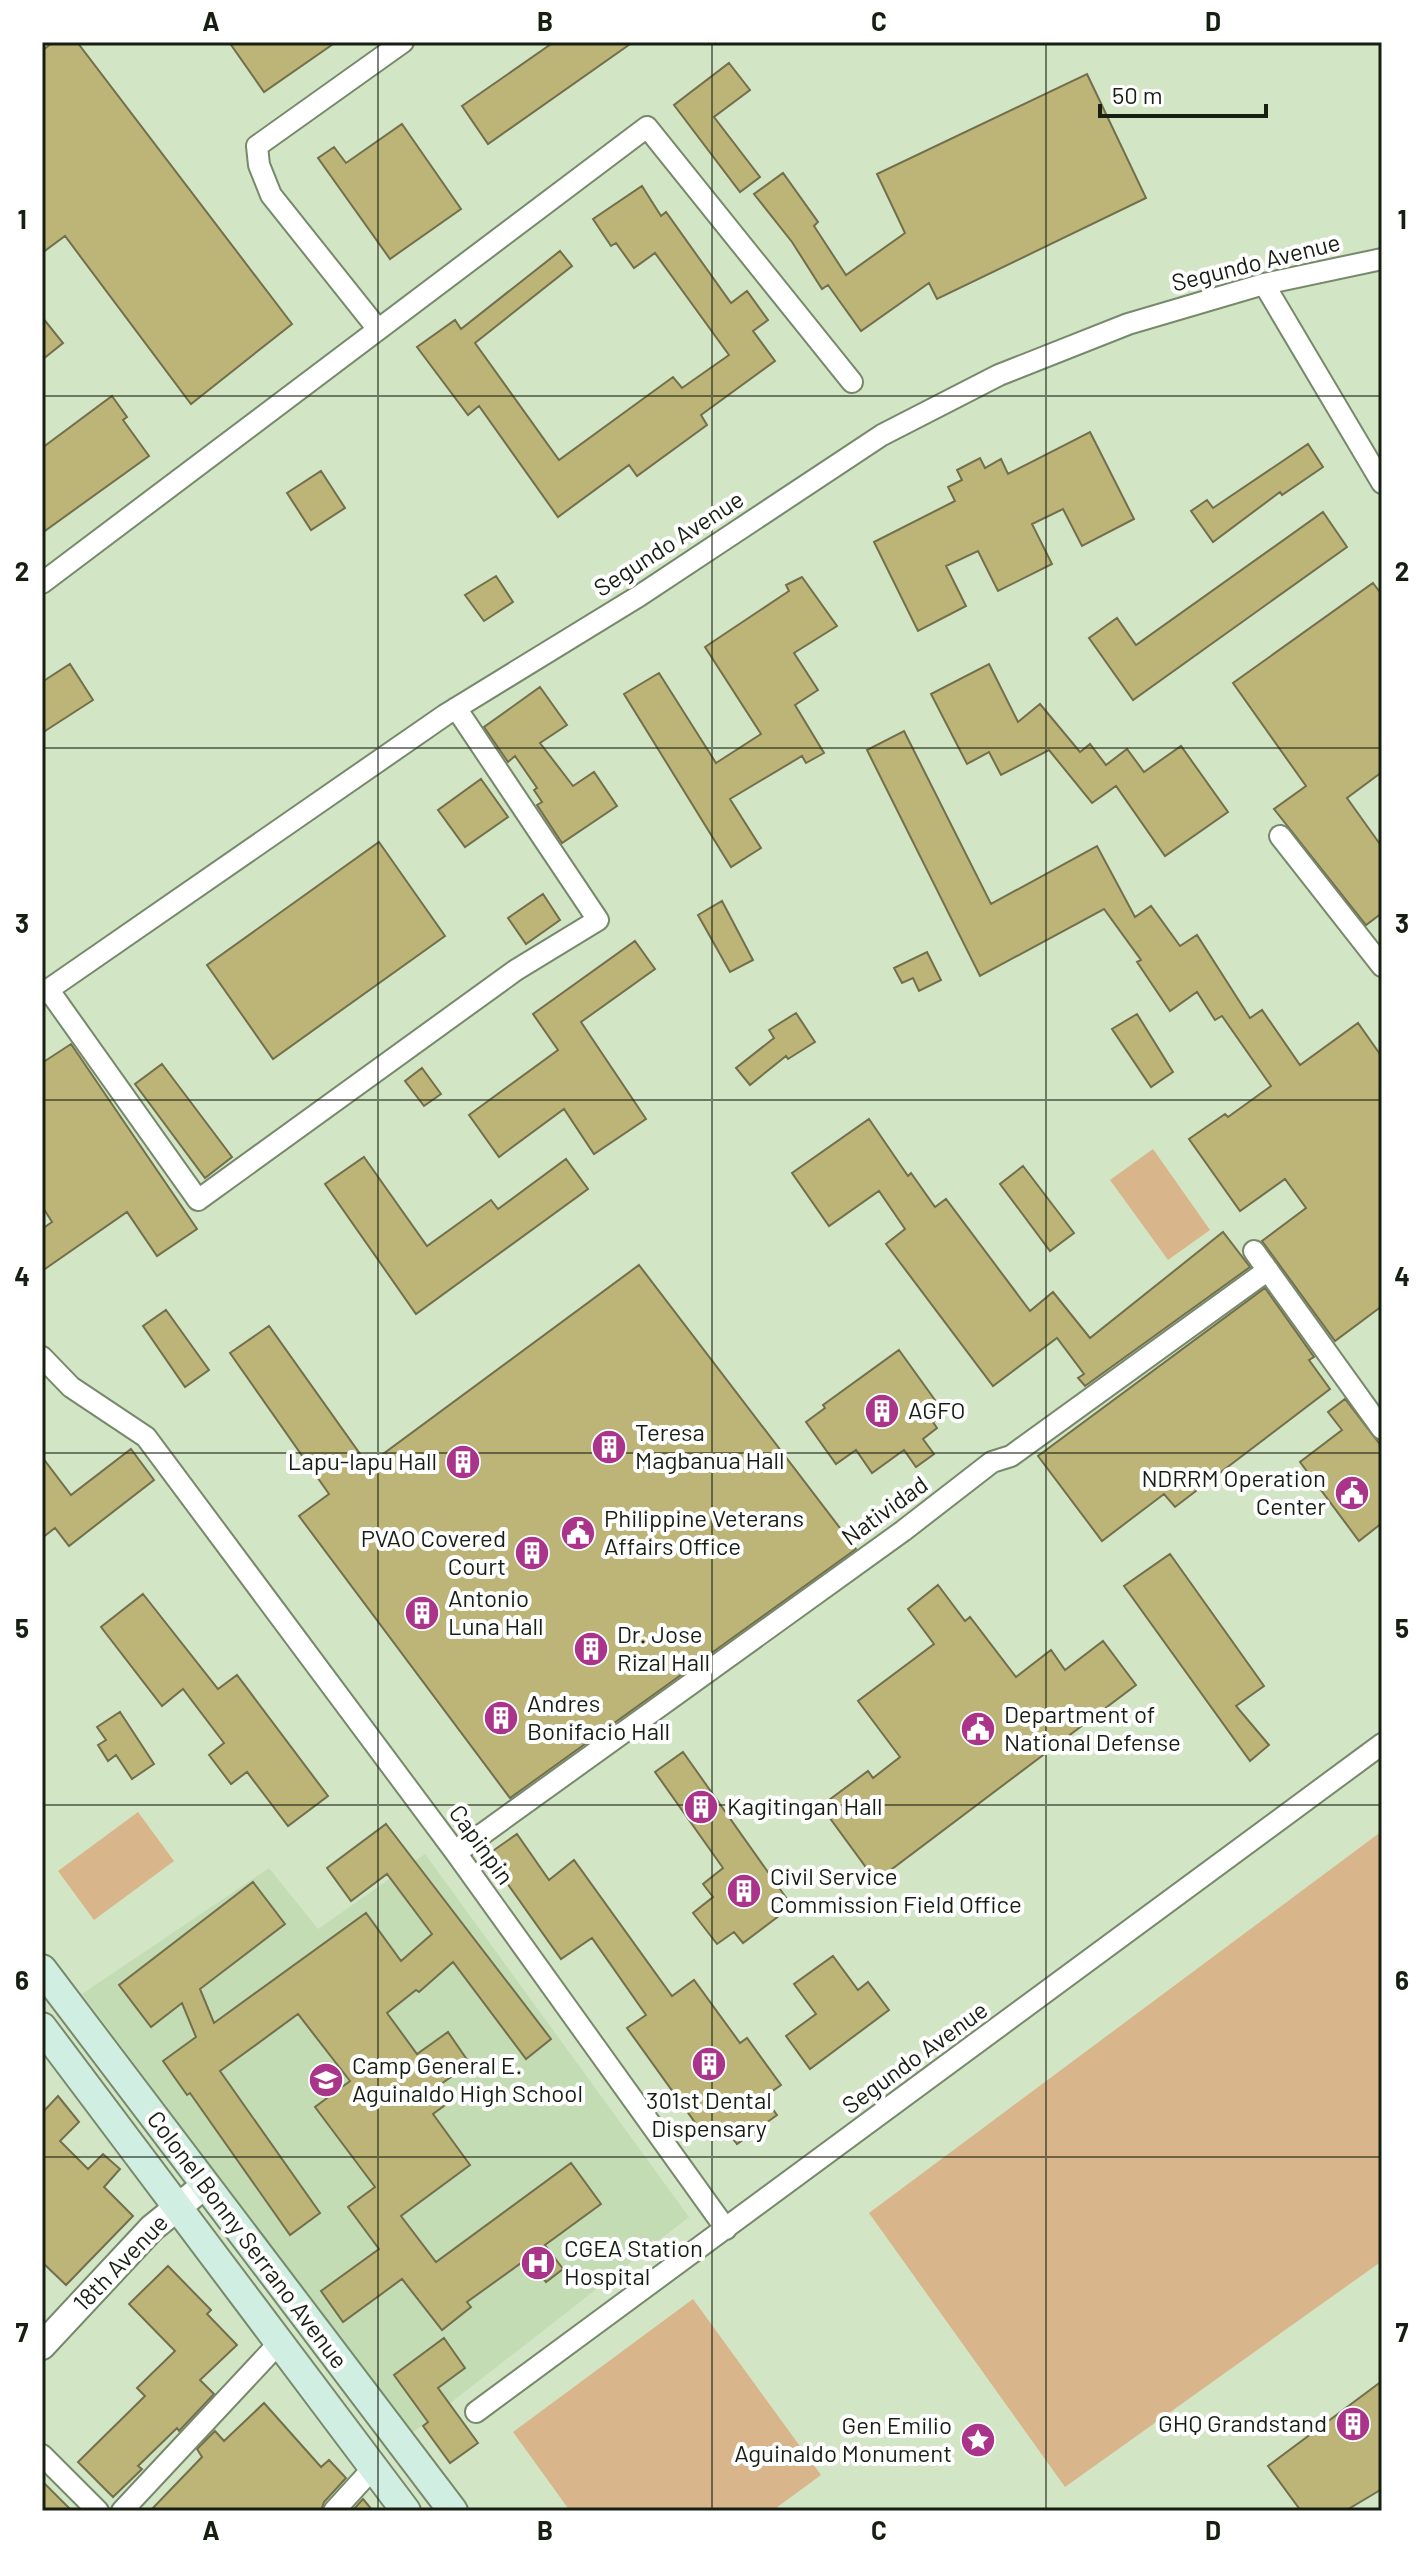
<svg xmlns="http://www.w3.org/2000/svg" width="1424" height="2553" font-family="Barlow,sans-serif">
<rect width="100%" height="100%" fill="#d2e6c5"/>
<path fill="#c3dcb4" d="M425,1854L689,2217L412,2433L82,1994L269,1868L318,1929Z"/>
<path fill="#d8b58a" d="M1153,1149L1210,1230L1168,1260L1110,1180Z
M138,1812L174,1861L94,1920L58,1871Z
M1382,1831V2261L1065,2487L869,2213Z
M693,2299L821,2475L772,2511H570L513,2432Z"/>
<path fill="#bcb577" stroke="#736f4d" stroke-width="2" d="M53,42H77L292,324L191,404L65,236L42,253V51Z
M229,42H336L264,92Z
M554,42H633L488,144L462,106Z
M729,63L750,90L714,117L760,177L740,192L674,105Z
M1087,74L1146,198L937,299L929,283L861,331L828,285L822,289L792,242L754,194L783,173L818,222L814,226L846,275L905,233L877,174Z
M402,124L461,209L390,259L318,158L334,147L346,163Z
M642,186L661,216L666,212L731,303L747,291L768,320L753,331L775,361L701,415L707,425L637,476L629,465L558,517L479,406L468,415L417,347L455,320L461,329L560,251L572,266L475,343L559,460L673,377L682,388L729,355L655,253L634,268L616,243L611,246L593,219Z
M42,317L63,343L42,360Z
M112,396L127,417L123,420L149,456L42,533V448Z
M1090,432L1134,519L1082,546L1063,509L1032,524L1052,564L998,591L978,551L946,566L966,606L918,631L874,542L955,501L948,487L962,480L957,470L980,458L985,468L1001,459L1008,474Z
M1308,444L1323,467L1282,495L1280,492L1213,542L1191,511L1207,500L1213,508Z
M321,471L345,508L311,530L287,493Z
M1323,512L1347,547L1133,700L1089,638L1117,618L1136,645Z
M496,576L513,602L484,621L465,595Z
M802,577L837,626L794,653L818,690L795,705L824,753L806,763L802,756L730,799L761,848L731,867L624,694L659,673L716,763L761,734L705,647L789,591L786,585Z
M1373,583L1382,595V772L1347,798L1382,847V913L1366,925L1274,809L1306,786L1233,683Z
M70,664L93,700L42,733V682Z
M989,664L1018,722L1040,704L1080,752L1090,744L1106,765L1127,749L1144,772L1181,746L1228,812L1165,856L1116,786L1092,803L1049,750L1001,775L989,752L967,764L931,694Z
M540,687L567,725L540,743L573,786L594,772L617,806L562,843L537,805L542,802L534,790L537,788L515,756L508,762L484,727Z
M904,731L991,904L1097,846L1135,917L1151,906L1180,946L1197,935L1250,1018L1262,1010L1300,1065L1358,1023L1382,1057V1306L1335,1341L1262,1241L1306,1208L1285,1179L1240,1211L1189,1139L1225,1114L1228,1117L1271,1086L1222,1016L1215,1020L1197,992L1170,1011L1137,962L1141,960L1104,909L980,976L867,750Z
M481,779L508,817L465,847L438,810Z
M379,842L445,936L273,1059L207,965Z
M543,894L560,920L526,944L508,918Z
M722,901L753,960L730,972L698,915Z
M635,941L655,969L581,1022L646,1119L594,1154L564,1109L499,1157L469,1115L558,1050L533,1014Z
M927,952L941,980L919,991L913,978L902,983L894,968Z
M796,1013L815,1042L788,1059L786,1056L750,1085L736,1068L774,1038L769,1030Z
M1137,1014L1173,1072L1151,1087L1112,1029Z
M71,1044L197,1229L157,1256L127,1212L42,1271V1229L52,1222L42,1206V1063Z
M162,1064L232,1157L205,1178L135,1084Z
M422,1068L441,1094L424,1106L405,1081Z
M869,1119L908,1176L911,1173L935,1207L946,1199L1030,1311L1053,1292L1090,1338L1223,1232L1250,1267L1085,1386L1078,1378L1084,1374L1057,1338L993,1386L886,1244L905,1229L879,1191L829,1226L792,1173Z
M364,1157L427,1246L491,1200L498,1209L566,1159L588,1189L416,1314L325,1184Z
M1023,1166L1074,1233L1050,1251L1000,1184Z
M639,1265L856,1549L510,1798L299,1516L329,1494L230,1353L269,1326L368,1465Z
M1265,1288L1314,1357L1309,1360L1330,1389L1175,1507L1164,1494L1102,1541L1038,1456Z
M166,1310L209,1370L185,1387L143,1326Z
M899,1350L945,1414L933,1422L937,1428L923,1439L934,1454L916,1467L904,1450L872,1473L856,1450L836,1464L806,1422L825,1408L823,1405Z
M1345,1399L1382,1447V1523L1359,1541L1300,1462L1342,1430L1328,1412Z
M131,1449L154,1480L69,1546L55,1528L42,1538V1457L71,1495Z
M1170,1554L1264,1686L1236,1706L1269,1745L1250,1761L1124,1586Z
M938,1585L965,1621L970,1617L1016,1677L1051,1650L1065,1670L1103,1641L1136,1685L876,1881L821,1806L868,1771L873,1778L900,1757L858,1701L934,1644L908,1609Z
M143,1594L218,1689L237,1675L328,1796L288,1826L247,1772L231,1784L209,1755L224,1743L183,1689L162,1706L101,1627Z
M120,1712L154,1764L132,1779L116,1755L108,1761L98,1745L106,1740L97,1727Z
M683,1752L792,1906L743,1943L734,1932L717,1944L693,1913L713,1897L703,1884L723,1868L655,1772Z
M386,1824L551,2039L526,2059L453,1962L419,1992L416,1990L387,2013L417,2054L448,2032L470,2064L441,2084L452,2100L433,2114L470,2165L401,2216L436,2262L571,2163L601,2204L545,2245L563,2269L546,2282L528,2258L467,2302L471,2307L442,2330L402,2279L343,2322L321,2291L379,2249L348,2207L375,2187L315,2107L350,2081L298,2014L220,2071L320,2213L290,2235L190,2093L187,2095L163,2061L196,2037L182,2003L151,2027L119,1985L253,1882L285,1924L200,1989L214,2023L366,1913L401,1961L432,1934L387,1874L351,1901L327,1868Z
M517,1834L549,1880L574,1860L672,1996L694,1980L740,2043L747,2038L781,2085L764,2097L777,2115L737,2144L724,2127L707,2139L627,2028L646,2015L592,1938L561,1959L487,1855Z
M833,1956L858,1990L868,1982L889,2010L810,2069L786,2036L816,2014L794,1984Z
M58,2096L79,2122L60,2141L88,2169L103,2154L120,2169L104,2187L133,2216L66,2285L42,2262V2113Z
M168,2266L211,2310L207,2314L237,2345L200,2380L214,2394L179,2431L177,2428L138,2466L142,2469L113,2497L78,2462L145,2396L137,2388L175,2351L129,2304Z
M444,2338L465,2368L438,2388L478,2443L450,2463L423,2426L428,2422L394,2375Z
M1382,2381V2489L1345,2511H1301L1268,2466Z
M264,2403L321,2467L329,2460L346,2478L324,2502L321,2511H150L202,2457L197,2449L215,2431L224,2441Z
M42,2481L72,2511H42Z
M363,2499L373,2511H352Z"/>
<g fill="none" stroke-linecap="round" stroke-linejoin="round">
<g stroke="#77896b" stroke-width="24">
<path id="minor" d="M1264,284L1382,483
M377,328L271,195L259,165L257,146L403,42
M42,583L647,127L852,382
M1280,836L1382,966
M48,989L198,1200L516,970L598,920L456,708
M42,994L445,715L639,596L882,435L999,375L1128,324L1264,284L1382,259
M1254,1251L1382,1429
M42,1357L71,1387L146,1437L456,1853L726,2229
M456,1853L903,1531L992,1462L1011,1456L1268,1270
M476,2412L1382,1744
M42,2455L98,2511
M122,2511L279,2343
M334,2511L374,2467"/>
</g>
<g stroke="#77896b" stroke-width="30">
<path id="tertiary" d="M42,2346L152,2228L204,2186"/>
</g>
<g stroke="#77896b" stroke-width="32">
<path id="secondary" d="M42,1969L453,2511
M42,2027L406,2511"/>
</g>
<use href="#minor" stroke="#fff" stroke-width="20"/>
<use href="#tertiary" stroke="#fff" stroke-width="26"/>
<use href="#secondary" stroke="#d1eee2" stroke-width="28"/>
</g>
<path fill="none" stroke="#171f13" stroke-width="2" stroke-opacity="0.55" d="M378,42V2511M712,42V2511M1046,42V2511M42,396H1382M42,748H1382M42,1100H1382M42,1453H1382M42,1805H1382M42,2157H1382"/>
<defs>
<g id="building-disc" transform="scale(1.8)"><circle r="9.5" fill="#ab348b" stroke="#fff"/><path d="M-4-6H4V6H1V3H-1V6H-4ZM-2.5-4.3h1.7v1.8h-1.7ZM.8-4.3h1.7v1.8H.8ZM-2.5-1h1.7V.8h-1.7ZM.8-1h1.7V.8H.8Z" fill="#fff"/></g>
<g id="civic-disc" transform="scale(1.8)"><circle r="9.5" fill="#ab348b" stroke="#fff"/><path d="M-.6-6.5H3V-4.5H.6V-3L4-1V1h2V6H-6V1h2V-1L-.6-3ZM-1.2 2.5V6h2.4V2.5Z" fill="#fff"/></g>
<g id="school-disc" transform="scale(1.8)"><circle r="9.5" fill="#ab348b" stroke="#fff"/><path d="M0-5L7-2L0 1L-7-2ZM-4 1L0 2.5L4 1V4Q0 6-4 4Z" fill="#fff"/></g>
<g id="hospital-disc" transform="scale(1.8)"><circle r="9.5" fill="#ab348b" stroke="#fff"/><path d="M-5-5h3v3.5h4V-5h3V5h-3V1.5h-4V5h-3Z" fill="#fff"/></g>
<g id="sight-disc" transform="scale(1.8)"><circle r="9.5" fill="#ab348b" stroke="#fff"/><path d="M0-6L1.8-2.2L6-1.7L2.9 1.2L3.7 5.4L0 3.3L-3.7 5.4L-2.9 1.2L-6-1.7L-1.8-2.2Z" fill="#fff"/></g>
</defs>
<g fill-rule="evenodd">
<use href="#building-disc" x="882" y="1411"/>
<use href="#building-disc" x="609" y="1447"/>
<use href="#building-disc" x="463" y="1462"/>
<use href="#civic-disc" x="1352" y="1493"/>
<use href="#civic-disc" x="578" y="1533"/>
<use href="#building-disc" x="532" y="1553"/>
<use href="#building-disc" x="422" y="1613"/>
<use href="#building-disc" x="591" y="1649"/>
<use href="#building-disc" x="501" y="1718"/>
<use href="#civic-disc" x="978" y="1729"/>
<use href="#building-disc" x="701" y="1807"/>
<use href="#building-disc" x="744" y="1891"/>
<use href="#building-disc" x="709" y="2064"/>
<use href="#school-disc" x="326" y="2080"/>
<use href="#hospital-disc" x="538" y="2263"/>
<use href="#building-disc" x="1353" y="2424"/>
<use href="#sight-disc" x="978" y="2440"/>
</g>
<g text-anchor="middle" stroke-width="8" stroke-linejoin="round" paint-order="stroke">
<g font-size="24" fill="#171f13" stroke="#fff">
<text transform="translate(1256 263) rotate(-14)" y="8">Segundo Avenue</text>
<text transform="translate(669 544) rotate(-33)" y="8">Segundo Avenue</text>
<text transform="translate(885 1511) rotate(-36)" y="8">Natividad</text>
<text transform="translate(481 1845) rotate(54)" y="8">Capinpin</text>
<text transform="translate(915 2058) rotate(-36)" y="8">Segundo Avenue</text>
<text transform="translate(247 2240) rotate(53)" y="8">Colonel Bonny Serrano Avenue</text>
<text transform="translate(121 2263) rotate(-46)" y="8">18th Avenue</text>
</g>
<g font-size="24" fill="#171f13" stroke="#fff" text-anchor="start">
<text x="908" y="1419">AGFO</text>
<text x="635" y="1441">Teresa<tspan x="635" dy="28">Magbanua Hall</tspan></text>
<text x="437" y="1470" text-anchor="end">Lapu-lapu Hall</text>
<text x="1326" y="1487" text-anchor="end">NDRRM Operation<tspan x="1326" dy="28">Center</tspan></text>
<text x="604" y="1527">Philippine Veterans<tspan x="604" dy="28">Affairs Office</tspan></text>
<text x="506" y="1547" text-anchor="end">PVAO Covered<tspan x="506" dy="28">Court</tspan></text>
<text x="448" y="1607">Antonio<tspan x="448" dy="28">Luna Hall</tspan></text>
<text x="617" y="1643">Dr. Jose<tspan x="617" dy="28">Rizal Hall</tspan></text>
<text x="527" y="1712">Andres<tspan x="527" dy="28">Bonifacio Hall</tspan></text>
<text x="1004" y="1723">Department of<tspan x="1004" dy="28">National Defense</tspan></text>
<text x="727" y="1815">Kagitingan Hall</text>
<text x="770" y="1885">Civil Service<tspan x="770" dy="28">Commission Field Office</tspan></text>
<text x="352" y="2074">Camp General E.<tspan x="352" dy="28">Aguinaldo High School</tspan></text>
<text x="709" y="2109" text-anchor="middle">301st Dental<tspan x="709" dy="28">Dispensary</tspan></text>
<text x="564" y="2257">CGEA Station<tspan x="564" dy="28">Hospital</tspan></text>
<text x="1327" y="2432" text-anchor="end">GHQ Grandstand</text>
<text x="952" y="2434" text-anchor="end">Gen Emilio<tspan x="952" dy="28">Aguinaldo Monument</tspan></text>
</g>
</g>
<rect width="1424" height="2553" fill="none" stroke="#ffffff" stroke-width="88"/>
<path d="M1100 104v12h166v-12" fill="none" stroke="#171f13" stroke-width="4"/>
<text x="1112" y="104" font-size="24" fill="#171f13" stroke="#ffffff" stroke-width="6" paint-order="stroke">50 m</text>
<rect x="44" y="44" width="1336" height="2465" fill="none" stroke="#171f13" stroke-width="3"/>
<g font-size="26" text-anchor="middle" font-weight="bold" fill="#171f13">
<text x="211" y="31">A</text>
<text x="545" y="31">B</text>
<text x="879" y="31">C</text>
<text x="1213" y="31">D</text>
<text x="22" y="229">1</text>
<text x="1402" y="229">1</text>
<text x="22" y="581">2</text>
<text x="1402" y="581">2</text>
<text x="22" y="933">3</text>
<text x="1402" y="933">3</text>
<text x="22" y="1286">4</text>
<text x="1402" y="1286">4</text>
<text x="22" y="1638">5</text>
<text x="1402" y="1638">5</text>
<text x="22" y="1990">6</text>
<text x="1402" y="1990">6</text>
<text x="22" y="2342">7</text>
<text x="1402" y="2342">7</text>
<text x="211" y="2540">A</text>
<text x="545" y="2540">B</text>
<text x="879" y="2540">C</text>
<text x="1213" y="2540">D</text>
</g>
</svg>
